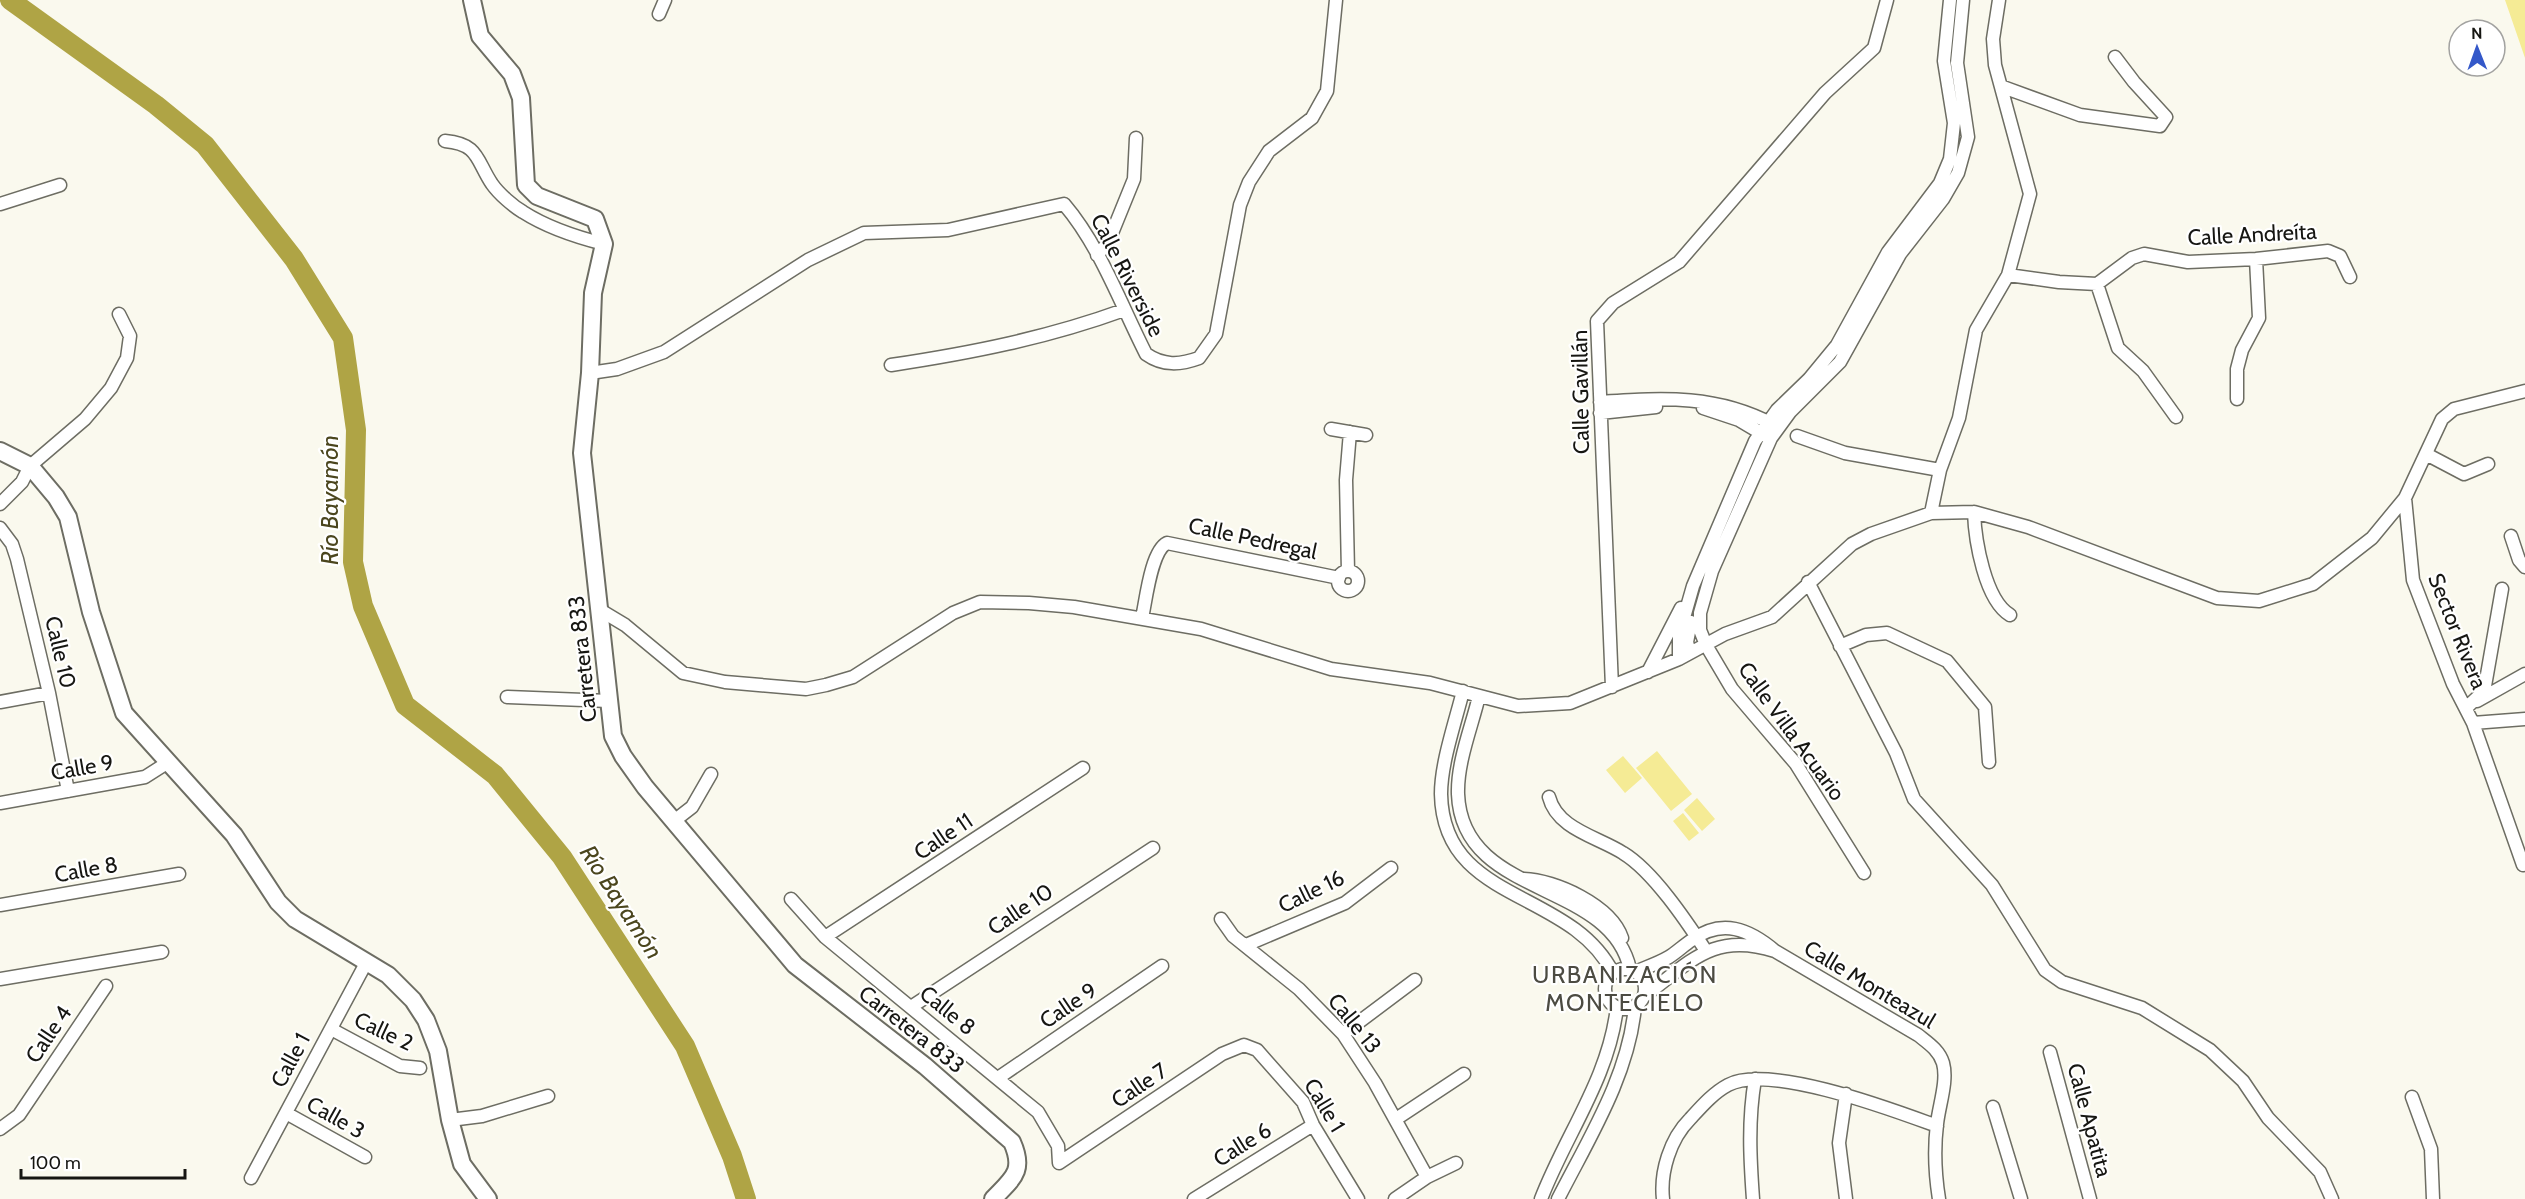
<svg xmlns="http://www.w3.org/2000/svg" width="2525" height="1199" font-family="Cabin,sans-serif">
<rect width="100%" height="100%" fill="#faf9ee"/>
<path fill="#f5eb95" d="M2505,0H2525V58Z
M1657,751L1692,794L1671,811L1636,768Z
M1623,756L1642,778L1625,793L1606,770Z
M1697,798L1715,819L1702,831L1684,810Z
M1683,813L1699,833L1689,841L1673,821Z"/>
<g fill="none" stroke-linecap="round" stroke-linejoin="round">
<path stroke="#afa445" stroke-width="20" d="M10,0L156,105L205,145L294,259L343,338L356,430L353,562L363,606L405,705L495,775L562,857L685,1046L732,1156L746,1199"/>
<g stroke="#6d6d63" stroke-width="15">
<path id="minor" d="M659,14L665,0
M2003,87L2080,115L2160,126L2166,117L2134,82L2115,57
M445,141C479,144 476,160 492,184C499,194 513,206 523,212C548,228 576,237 604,244
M0,204L60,185
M1097,255L1108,243L1134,179L1136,138
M2008,275L2059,282L2097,284L2132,258L2144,254L2188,262L2256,259L2328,251L2340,256L2350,277
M2097,284L2118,348L2143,371L2176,417
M891,365C971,353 1047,338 1124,310
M590,373L617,369L664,352L808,260L864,233L948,230L1064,204C1100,246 1121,305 1146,354C1163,366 1180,365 1199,358L1216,334L1240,205L1249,182L1269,151L1312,118L1327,91L1336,0
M2237,399V369L2242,350L2259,318L2256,259
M1600,402C1663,398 1716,394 1774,425
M1703,408L1739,420L1766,436
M1600,413L1656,407
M1331,429L1366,435
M1797,436L1845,453L1940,470
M2426,454L2464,474L2488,464
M2405,498L2413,580L2453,684L2473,723L2523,865
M0,504L22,482L30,466L85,419L111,388L127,358L130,336L119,314
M1974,512C1975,541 1985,600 2010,615
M1931,513L1940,470L1959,418L1976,330L2008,275L2030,194L1995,65L1993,39L1999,0
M0,528L12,544L17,559L49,693L68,791
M2511,536L2519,560L2525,567
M1348,571L1346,480L1350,432
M1338 581a10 10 0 1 1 20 0a10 10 0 1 1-20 0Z
M1808,582L1896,753L1914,799L1992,885L2045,970L2062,982L2142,1008L2210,1050L2243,1081L2268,1118L2320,1172L2332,1199
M600,610L625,625L683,673L725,682L806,689L826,685L853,677L953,613L980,602L1029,603L1074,607L1201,629L1331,669L1430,683L1518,706L1570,703L1679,659L1725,634L1772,617L1852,544L1871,534L1931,513L1974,512L2028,527L2217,598L2259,601L2313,584L2372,538L2405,498L2442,419L2454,409L2525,391
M1142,618C1146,600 1151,551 1167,543L1339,578
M1840,646L1866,635L1887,633L1947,661L1985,707L1989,762
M1690,653L1687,642L1691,622
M1679,659V635L1693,586L1755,441L1777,410L1809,379L1837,345L1888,252L1940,183L1950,159L1954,123L1944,61L1950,0
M1648,672L1681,608
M1612,687L1597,321L1613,303L1679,262L1825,93L1874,48L1887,0
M1463,691C1455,723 1441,763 1441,794C1443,904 1570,888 1613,973
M1479,696C1472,726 1457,762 1458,794C1462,899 1610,879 1630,969
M507,697L609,701
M2477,701L2525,674
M0,702L49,693
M2466,708L2481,694L2485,686L2502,589
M2473,723L2525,719
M1549,797C1557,829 1598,837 1623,853C1653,871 1687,922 1706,951
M0,803L145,777L167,763
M674,821L692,807L711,774
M1864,873L1796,764L1732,689L1706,645L1700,630V613L1712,571L1771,438L1790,412L1840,362L1900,254L1943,199L1958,173L1968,137L1957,63L1963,0
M1524,879C1555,880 1611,905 1622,938
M791,899L825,937L1038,1112L1058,1146L1059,1163L1222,1054L1244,1045L1257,1050L1303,1102L1313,1125L1358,1199
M0,905L179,874
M1221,919L1233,936L1299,989L1343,1034L1375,1083L1427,1177
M825,937L1083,768
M1246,945L1345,903L1391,868
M1775,951L1918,1035C1928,1043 1939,1050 1943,1063C1948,1081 1939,1105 1937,1124C1934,1148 1935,1174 1939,1199
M1605 989a20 20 0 1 1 40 0a20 20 0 1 1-40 0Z
M1635,972C1647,967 1659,963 1669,957C1677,952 1684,945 1692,940C1722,918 1749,929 1775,951C1712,931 1690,963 1643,997
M0,979L162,952
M911,1007L1153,848
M331,1029L400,1066L420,1068
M1343,1034L1415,980
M2050,1052L2090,1199
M998,1078L1162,966
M2412,1097L2431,1149L2433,1199
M1993,1107L2021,1199
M286,1113L365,1157
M1396,1119L1464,1074
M450,1120L482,1116L548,1096
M0,1129L19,1115L106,986
M251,1178L366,963
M1194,1199L1313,1125
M1395,1199L1427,1177L1456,1163
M1541,1199C1566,1134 1609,1078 1617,1007
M1558,1199C1589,1138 1629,1075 1635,1006
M1663,1199C1660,1172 1670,1139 1690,1119C1701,1107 1713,1093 1728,1085C1769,1063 1893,1110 1937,1126
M1753,1199C1750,1158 1748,1120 1755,1079
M1846,1199L1839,1143L1846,1094"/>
</g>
<g stroke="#6d6d63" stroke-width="20">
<path id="tertiary" d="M472,0L480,36L512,74L521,98L526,185L537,196L595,219L604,244L593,293L590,373L582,453L613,736L623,756L645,787L795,965L925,1066L1012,1142C1025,1171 1013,1178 993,1199
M0,451L30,466L56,497L68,517L91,612L124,713L234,835L278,902L295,919L388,975L413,1000L426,1020L438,1051L450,1120L462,1164L488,1199"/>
</g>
<use href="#minor" stroke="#fff" stroke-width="12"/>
<use href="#tertiary" stroke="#fff" stroke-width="16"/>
</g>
<g text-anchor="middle" stroke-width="4.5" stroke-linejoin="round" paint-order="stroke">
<g font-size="22" fill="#161612" stroke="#fff">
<text transform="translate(2252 234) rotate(-3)" y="8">Calle Andreíta</text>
<text transform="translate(1128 275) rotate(63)" y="8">Calle Riverside</text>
<text transform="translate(1580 392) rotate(-91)" y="8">Calle Gavillán</text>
<text transform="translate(1253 538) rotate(12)" y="8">Calle Pedregal</text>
<text transform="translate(2458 631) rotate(68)" y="8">Sector Rivera</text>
<text transform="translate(61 652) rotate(77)" y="8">Calle 10</text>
<text transform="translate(582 659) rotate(-96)" y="8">Carretera 833</text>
<text transform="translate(1792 731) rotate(54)" y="8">Calle Villa Acuario</text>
<text transform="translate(82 767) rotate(-10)" y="8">Calle 9</text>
<text transform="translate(943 836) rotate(-34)" y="8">Calle 11</text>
<text transform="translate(86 869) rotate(-10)" y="8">Calle 8</text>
<text transform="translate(1311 891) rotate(-26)" y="8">Calle 16</text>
<text transform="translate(1020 909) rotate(-34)" y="8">Calle 10</text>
<text transform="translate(1870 984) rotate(31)" y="8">Calle Monteazul</text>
<text transform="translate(1068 1005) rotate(-34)" y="8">Calle 9</text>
<text transform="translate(948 1010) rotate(39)" y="8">Calle 8</text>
<text transform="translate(1355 1023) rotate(51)" y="8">Calle 13</text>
<text transform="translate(912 1029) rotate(38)" y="8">Carretera 833</text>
<text transform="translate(384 1031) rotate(25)" y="8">Calle 2</text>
<text transform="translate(48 1034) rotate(-56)" y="8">Calle 4</text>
<text transform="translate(290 1060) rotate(-62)" y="8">Calle 1</text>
<text transform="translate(1139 1085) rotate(-34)" y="8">Calle 7</text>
<text transform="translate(1325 1105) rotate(59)" y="8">Calle 1</text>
<text transform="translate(336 1117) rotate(29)" y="8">Calle 3</text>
<text transform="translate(2090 1120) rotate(75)" y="8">Calle Apatita</text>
<text transform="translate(1242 1144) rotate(-32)" y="8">Calle 6</text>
</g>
<g font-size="24" font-style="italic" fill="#4b461e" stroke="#fff">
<text transform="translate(330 500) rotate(-90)" y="8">Río Bayamón</text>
<text transform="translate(621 902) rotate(57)" y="8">Río Bayamón</text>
</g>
<g font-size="24" letter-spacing="1.5" fill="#4c4b42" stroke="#fff">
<text x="1625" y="983">URBANIZACIÓN<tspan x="1625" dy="28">MONTECIELO</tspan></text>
</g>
</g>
<g transform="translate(2477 48) rotate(359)"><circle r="28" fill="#ffffff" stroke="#a2a2a0" stroke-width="1.5"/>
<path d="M0-4.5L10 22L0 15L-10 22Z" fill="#3458c9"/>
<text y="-9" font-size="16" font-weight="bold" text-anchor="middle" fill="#161612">N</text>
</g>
<path d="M21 1169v9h164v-9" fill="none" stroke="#161612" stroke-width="3"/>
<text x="30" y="1169" font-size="18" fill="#161612" stroke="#ffffff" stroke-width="4.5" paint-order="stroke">100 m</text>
</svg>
